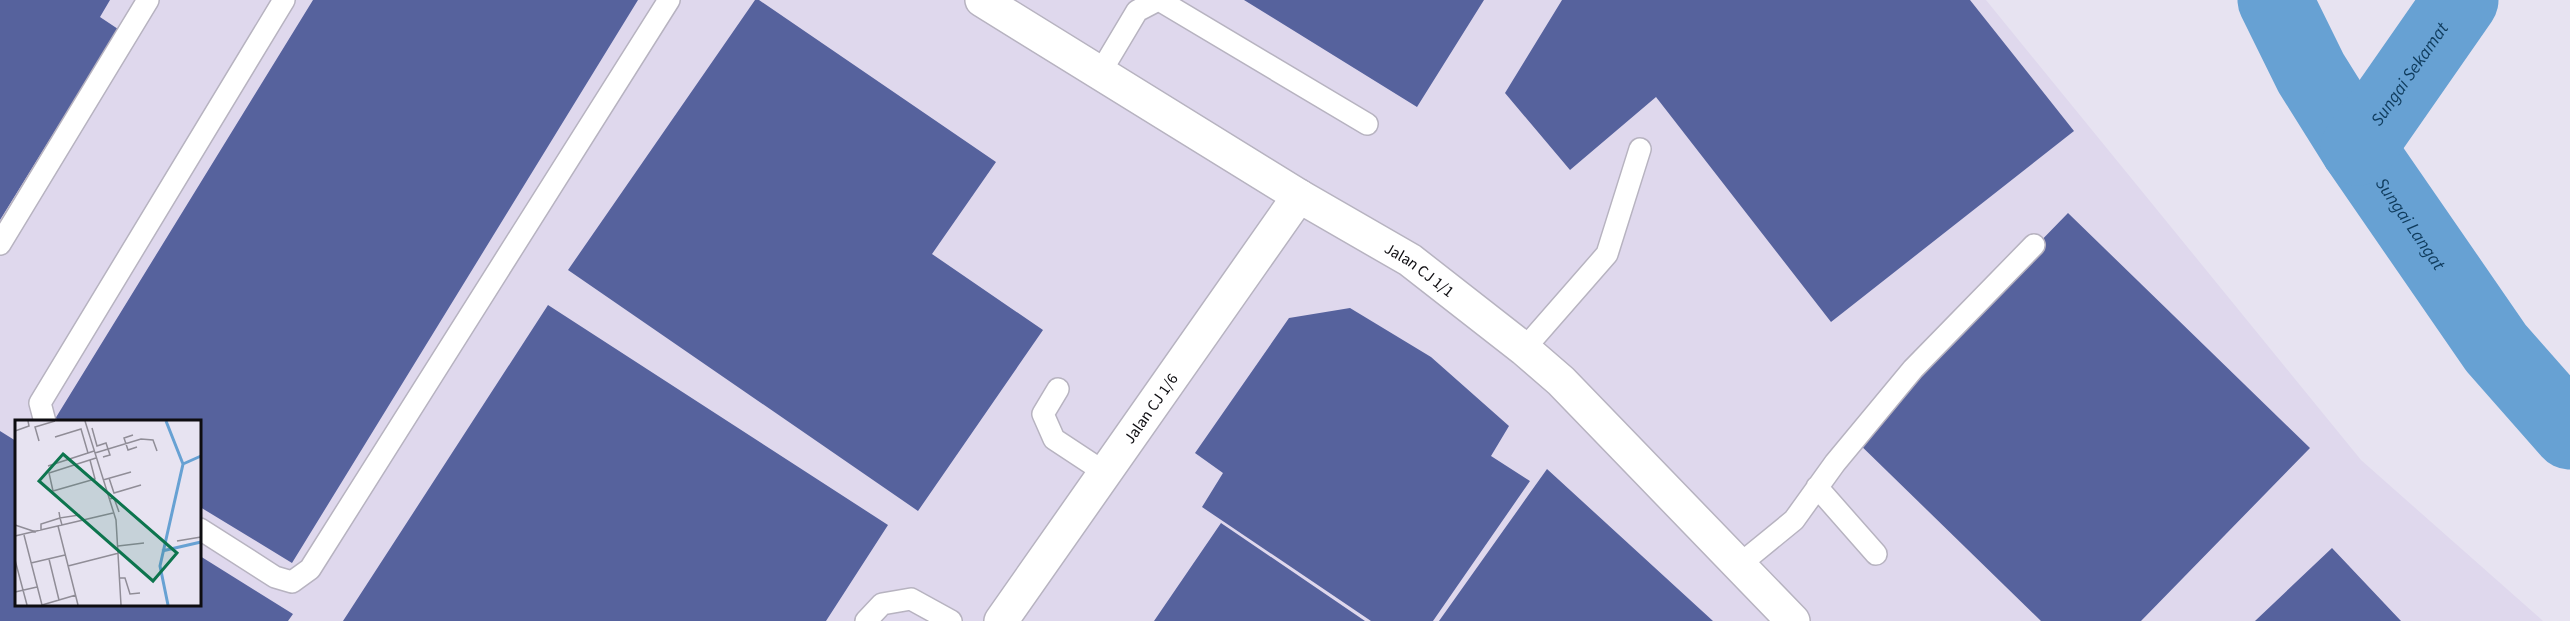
<svg xmlns="http://www.w3.org/2000/svg" width="2570" height="621" font-family="'Source Sans 3',sans-serif">
<rect width="100%" height="100%" fill="#e7e3f1"/>
<path fill="#dfd8ed" fill-rule="evenodd" d="M0,0H1986L2361,460L2543,621H0ZM16,422H200V604H16Z"/>
<g fill="none" stroke-linecap="round" stroke-linejoin="round">
<g stroke="#67a1d3" stroke-width="75">
<path id="s1" d="M2275,0L2311,73L2358,148L2496,348L2570,432"/>
<path id="s2" d="M2358,148L2461,0"/>
</g>
</g>
<path fill="#56629d" d="M0,0H110L100,17L118,29L0,220Z
M313,0H638L292,563L200,507V422H59L55,419Z
M755,0H759L996,162L932,254L1043,330L918,511L568,270Z
M1244,0H1484L1417,107Z
M1562,0H1970L2074,131L1831,322L1656,97L1570,170L1505,93Z
M2068,213L2310,448L2141,621H2041L1851,436Z
M548,305L888,525L826,621H343Z
M1350,308L1431,357L1509,426L1491,456L1530,481L1433,621H1371L1202,507L1223,473L1195,453L1289,318Z
M0,431L16,441V604H200V556L293,614L288,621H0Z
M1547,469L1713,621H1439Z
M1221,523L1365,621H1154Z
M2332,548L2401,621H2255Z"/>
<g fill="none" stroke-linecap="round" stroke-linejoin="round">
<g stroke="#b7b3c0" stroke-width="24">
<path id="service" d="M1159,0L1367,124
M1100,73L1137,11L1158,0
M0,244L148,0
M1524,349L1607,254L1640,149
M1058,389L1043,414L1054,439L1104,472
M45,422L40,403L284,0
M1817,487L1876,554
M200,529L275,577L292,582L310,569L669,0
M1739,565L1794,520L1835,463L1913,369L2034,245
M866,621L882,604L911,599L951,621"/>
</g>
<g stroke="#b7b3c0" stroke-width="36">
<g id="minor">
<path id="s3" d="M982,0L1299,196L1410,260L1524,349L1561,381L1793,621"/>
<path id="s4" d="M1001,621L1299,196"/>
</g>
</g>
<use href="#service" stroke="#fff" stroke-width="21"/>
<use href="#minor" stroke="#fff" stroke-width="33"/>
</g>
<g text-anchor="middle" stroke-width="5" stroke-linejoin="round" paint-order="stroke">
<g font-size="16" fill="#0e0d11" stroke="#f5f0fe">
<text dy="6" stroke="none"><textPath href="#s3" startOffset="514">Jalan CJ 1/1</textPath></text>
<text dy="6" stroke="none"><textPath href="#s4" startOffset="260">Jalan CJ 1/6</textPath></text>
</g>
<g font-size="18" font-style="italic" fill="#0f3b5c" stroke="#f5f0fe">
<text dy="6" stroke="none"><textPath href="#s2" startOffset="90">Sungai Sekamat</textPath></text>
<text dy="6" stroke="none"><textPath href="#s1" startOffset="262">Sungai Langat</textPath></text>
</g>
</g>
<g transform="translate(15 420)">
<rect width="186" height="186" fill="#e7e3f1"/>
<path fill="none" stroke="#67a1d3" stroke-width="3" d="M151,1L168,44L145,146L153,185M168,44L186,36M147,131L186,122"/>
<path fill="none" stroke="#908d97" stroke-width="1.5" d="M70,1L101,100L106,185M77,8L82,26L91,23L95,35L88,37M0,11L14,6L13,1M118,15L109,18L113,30L122,27M40,17L66,9L73,33L79,31M24,21L20,7L40,1M80,33L126,19L138,20L142,31M75,40L80,59L38,71L34,53L81,38M33,46L73,33M94,58L99,73L126,65M88,60L116,52M94,79L99,78L104,92M44,92L45,98L64,95L67,100M0,105L21,112M43,106L63,185M26,110V104L45,98L47,105M9,115L27,185M0,116L98,93M162,121L186,117M103,126L129,123M34,139L44,180M0,140L12,185M16,143L50,135M53,146L104,133M105,158H110L115,174L125,173M0,172L22,167M27,185L61,175"/>
<path fill="#0d754e" fill-opacity="0.15" stroke="#0d754e" stroke-width="3" d="M48,34L162,133L138,161L24,61Z"/>
<rect width="186" height="186" fill="none" stroke="#0e0d11" stroke-width="3"/>
</g>
</svg>
